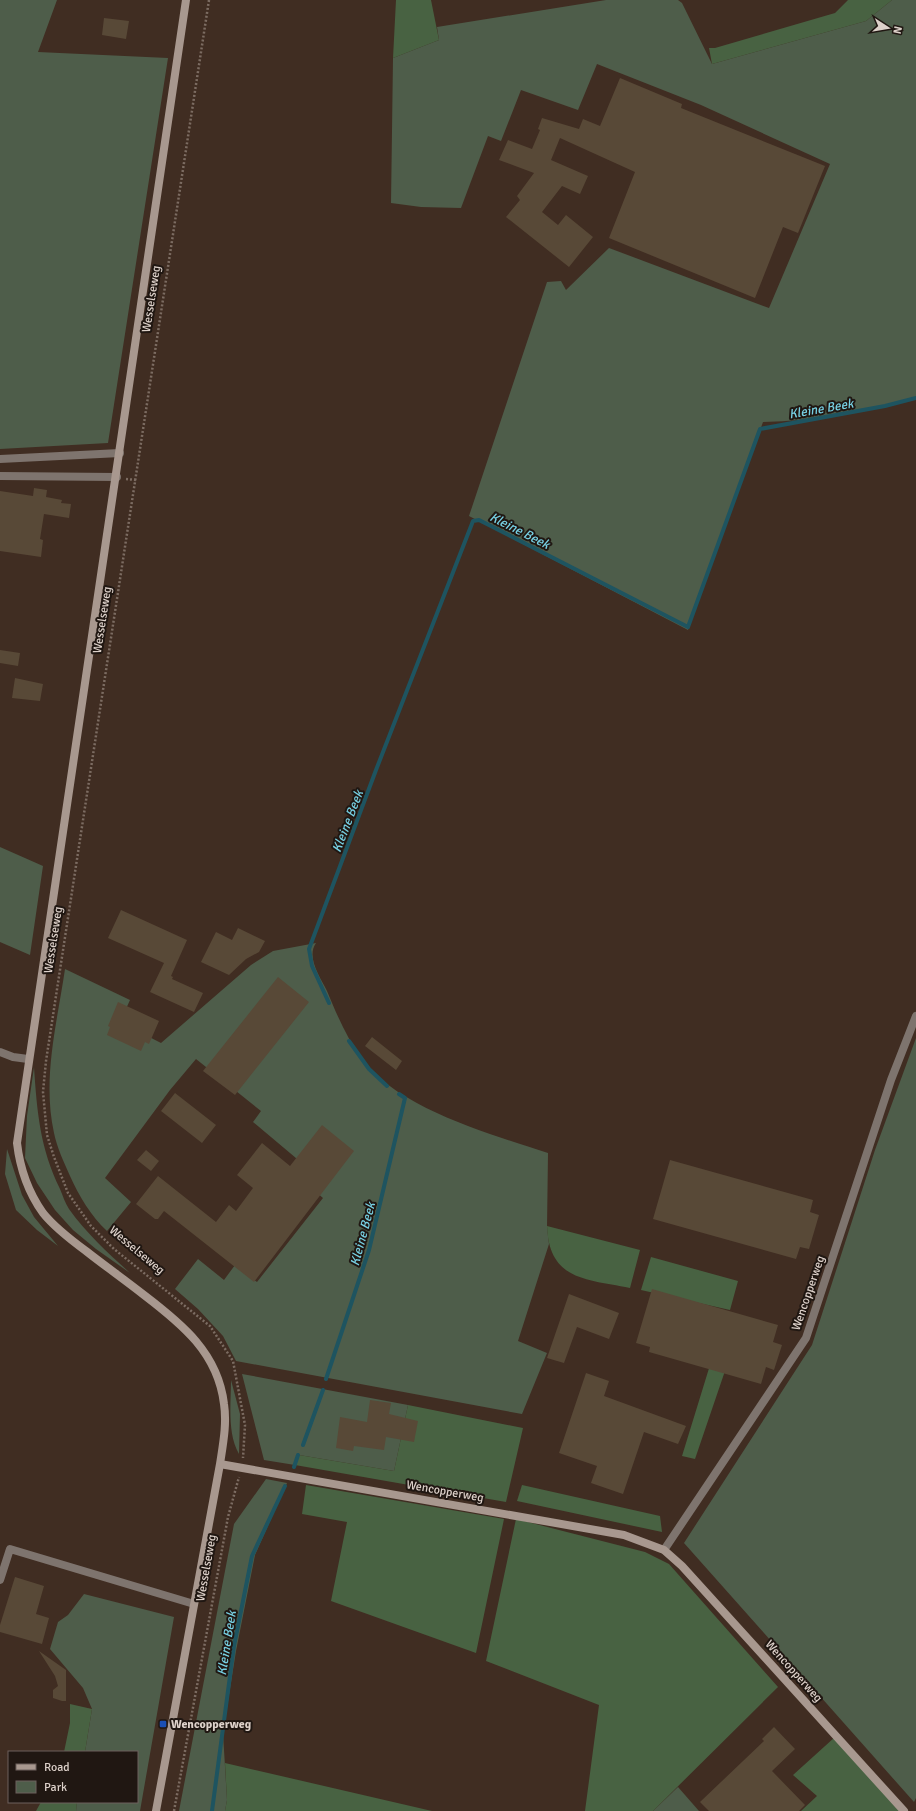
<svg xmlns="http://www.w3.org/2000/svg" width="916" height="1811" font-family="Signika,sans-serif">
<rect width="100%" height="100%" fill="#402d22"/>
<path fill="#4e5d4a" d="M0,0H57L38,52L168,58L108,443L0,449Z
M606,0H678L682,3L712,64L866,21L892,0H916V399C866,411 814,421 763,422L688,630L469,516L547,282L561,281L566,290L609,248L769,308L830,164L701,105L597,64L578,110L521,90L501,141L488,136L461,208L421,207L391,203L393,58L439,40L437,27Z
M0,847L43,866L30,955L0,942Z
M316,943C306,957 320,977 327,991C336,1013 347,1038 361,1058C398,1109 491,1134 548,1153L547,1228L549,1244L518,1341L547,1353L522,1414L236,1361L223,1336L198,1309L175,1289L198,1259L224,1280L235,1265L257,1282L323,1198L302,1180L309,1169L253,1122L261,1111L196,1059L170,1090L105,1178L131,1202L107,1231C91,1216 79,1196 70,1176C64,1162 57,1148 54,1133C42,1079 57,1023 65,969L130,1000L120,1022L161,1043L251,965L273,951Z
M916,1038V1798L914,1802L684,1543L812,1345L875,1150Z
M34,1067C37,1112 40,1148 60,1189C63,1196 65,1203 69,1209C86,1233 108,1253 130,1273L96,1249L73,1230L55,1210L37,1183L25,1158L27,1116Z
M7,1149L22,1195L34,1217L58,1246L37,1230L16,1210L5,1174Z
M242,1374L408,1405L394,1471L299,1455L295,1465L264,1460Z
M231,1380L240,1414L239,1454C227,1433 231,1404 231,1380Z
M266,1479L287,1483L255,1555L236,1651L223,1733L227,1800L225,1811H179L234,1524Z
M84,1594L174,1617L140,1811H76L77,1802H137V1752H85L92,1709L83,1688L50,1649L58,1622L68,1615Z
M678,1787L699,1811H653Z"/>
<path fill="#486242" d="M396,0H431L439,40L393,58Z
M848,0H892L866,21L712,64L709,48H715L835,13Z
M547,1226L640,1250L630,1288C587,1279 549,1281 547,1226Z
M651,1257L738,1281L730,1310L641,1290Z
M710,1365L726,1368L695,1459L682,1456Z
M408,1405L523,1428L506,1502L295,1465L299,1455L394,1471Z
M306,1485L504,1519L476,1653L331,1601L347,1522L302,1514Z
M522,1485L660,1516L662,1532L517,1501Z
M516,1519L645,1552L669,1564L778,1687L653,1811H585L599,1705L486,1661Z
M70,1704L92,1709L85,1752H64L70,1723Z
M835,1737L901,1811H801L817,1796L793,1775Z
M225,1763L432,1811H225L227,1800Z
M41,1802H77L76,1811H36Z"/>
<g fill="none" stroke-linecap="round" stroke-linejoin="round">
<path stroke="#1e5460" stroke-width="4" d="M329,1003L312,966L309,949L376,770L473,521L479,520L688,627L760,429L885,406L916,398
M349,1041L369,1069L387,1086
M326,1379L369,1250L405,1098L399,1094
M303,1445L323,1390
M294,1467L298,1455
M212,1811L234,1646L252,1556L285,1486"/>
</g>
<path fill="#584937" d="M104,18L129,21L126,39L102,35Z
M620,78L682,104L681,108L825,166L798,233L783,227L755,298L609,238L635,172L560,138L551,160L588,176L580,194L562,186L542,212L558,225L566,215L593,237L569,267L506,217L520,200L517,196L534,173L499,160L508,140L532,149L540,130L538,129L542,118L579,129L583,119L600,126Z
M34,488L47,490L46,497L62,500L61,503L71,504L69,518L44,514L40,539L43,540L41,557L0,551V491L33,496Z
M0,650L20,653L18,666L0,663Z
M15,678L43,684L40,701L12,698Z
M121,910L187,940L171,976L173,977L172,979L203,993L194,1012L150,992L164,963L108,938Z
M238,928L265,941L259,952L246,959L229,975L201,962L216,932L232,940Z
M278,977L309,1002L235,1095L203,1071Z
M118,1002L159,1021L149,1044L145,1042L141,1051L107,1035L110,1027L108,1026Z
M372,1037L402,1061L396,1070L365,1046Z
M175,1093L216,1125L202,1143L161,1111Z
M322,1125L354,1151L254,1282L164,1211L158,1219H155L136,1204L158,1176L216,1222L229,1205L236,1211L253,1188L237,1175L262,1143L290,1166Z
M146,1150L159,1161L151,1171L137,1160Z
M670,1160L813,1200L810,1212L819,1215L809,1249L800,1247L796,1259L653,1219Z
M652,1289L778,1325L773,1342L782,1345L774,1370L766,1367L761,1384L649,1352L650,1347L636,1343Z
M569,1294L619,1313L609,1339L577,1327L564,1363L547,1358Z
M586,1373L609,1381L604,1396L686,1426L678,1444L644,1432L623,1494L591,1483L597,1466L559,1453Z
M370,1400L391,1403L389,1414L418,1421L414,1442L386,1437L384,1450L354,1446L353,1451L336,1448L340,1417L367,1422Z
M15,1577L44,1586L36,1614L49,1618L42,1644L0,1632V1625Z
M39,1651L66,1670V1701H62L53,1698V1690L58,1686L55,1676Z
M774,1727L795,1749L772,1771L805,1805L799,1811H709L700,1802L764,1741L762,1739Z"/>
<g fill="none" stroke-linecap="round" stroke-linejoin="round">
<path stroke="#7c6c62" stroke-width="2.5" stroke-dasharray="2 2" stroke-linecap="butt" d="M209,0L46,1061L43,1092L47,1135L54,1157L68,1193L91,1226L114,1249L210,1326L233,1361L245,1425L243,1458
M126,479L136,480
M174,1811L228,1517L239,1477"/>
<path stroke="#7e746e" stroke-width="8" d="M0,1580L10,1549L194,1604"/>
<path stroke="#7e746e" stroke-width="8" d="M0,459L120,453
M0,476L117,477
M0,1052L13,1057L28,1059
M664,1550L806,1338L891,1080L916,1016"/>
<path stroke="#a8988f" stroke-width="8" d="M220,1464L624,1535L664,1550L682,1566L904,1811
M156,1811L220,1464C223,1444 227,1424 224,1404C218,1353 182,1324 144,1295C125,1280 105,1266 86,1251C71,1240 55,1228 43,1213C28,1192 20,1169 17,1143L186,0"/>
</g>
<rect fill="#1a4fb4" stroke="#201712" stroke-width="1.5" x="159" y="1720" width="8" height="8" rx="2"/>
<g text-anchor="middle" stroke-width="4" stroke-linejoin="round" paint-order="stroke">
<g font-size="12" fill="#ddd1ca" stroke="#201712">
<text transform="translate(151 299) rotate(-81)" y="4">Wesselseweg</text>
<text transform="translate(102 620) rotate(-81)" y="4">Wesselseweg</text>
<text transform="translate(53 940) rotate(-81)" y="4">Wesselseweg</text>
<text transform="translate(137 1250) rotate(40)" y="4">Wesselseweg</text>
<text transform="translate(808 1293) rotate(-71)" y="4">Wencopperweg</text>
<text transform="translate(445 1491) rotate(10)" y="4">Wencopperweg</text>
<text transform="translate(206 1568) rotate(-80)" y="4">Wesselseweg</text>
<text transform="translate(794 1671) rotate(48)" y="4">Wencopperweg</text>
</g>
<g font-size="12" font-weight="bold" fill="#ddd1ca" stroke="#201712" text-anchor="start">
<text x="171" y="1728">Wencopperweg</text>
</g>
<g font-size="13" font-style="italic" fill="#77d0e3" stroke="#201712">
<text transform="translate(821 408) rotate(-10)" y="5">Kleine Beek</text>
<text transform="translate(520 530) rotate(27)" y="5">Kleine Beek</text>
<text transform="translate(347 821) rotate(-69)" y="5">Kleine Beek</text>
<text transform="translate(362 1234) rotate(-75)" y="5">Kleine Beek</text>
<text transform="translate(226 1643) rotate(-81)" y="5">Kleine Beek</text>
</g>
</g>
<rect x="8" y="1751" width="130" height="52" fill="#201712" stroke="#6c615c"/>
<rect x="16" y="1764" width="20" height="6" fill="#a8988f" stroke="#6c615c"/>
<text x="44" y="1771" font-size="12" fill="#ddd1ca">Road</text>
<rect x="16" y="1781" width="20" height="12" fill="#4e5d4a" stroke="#6c615c"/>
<text x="44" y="1791" font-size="12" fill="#ddd1ca">Park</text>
<g transform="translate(888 28) rotate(102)" stroke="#201712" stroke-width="3" paint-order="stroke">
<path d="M0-3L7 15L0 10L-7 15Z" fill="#ddd1ca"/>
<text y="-6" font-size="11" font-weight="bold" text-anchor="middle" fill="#ddd1ca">N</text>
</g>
</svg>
